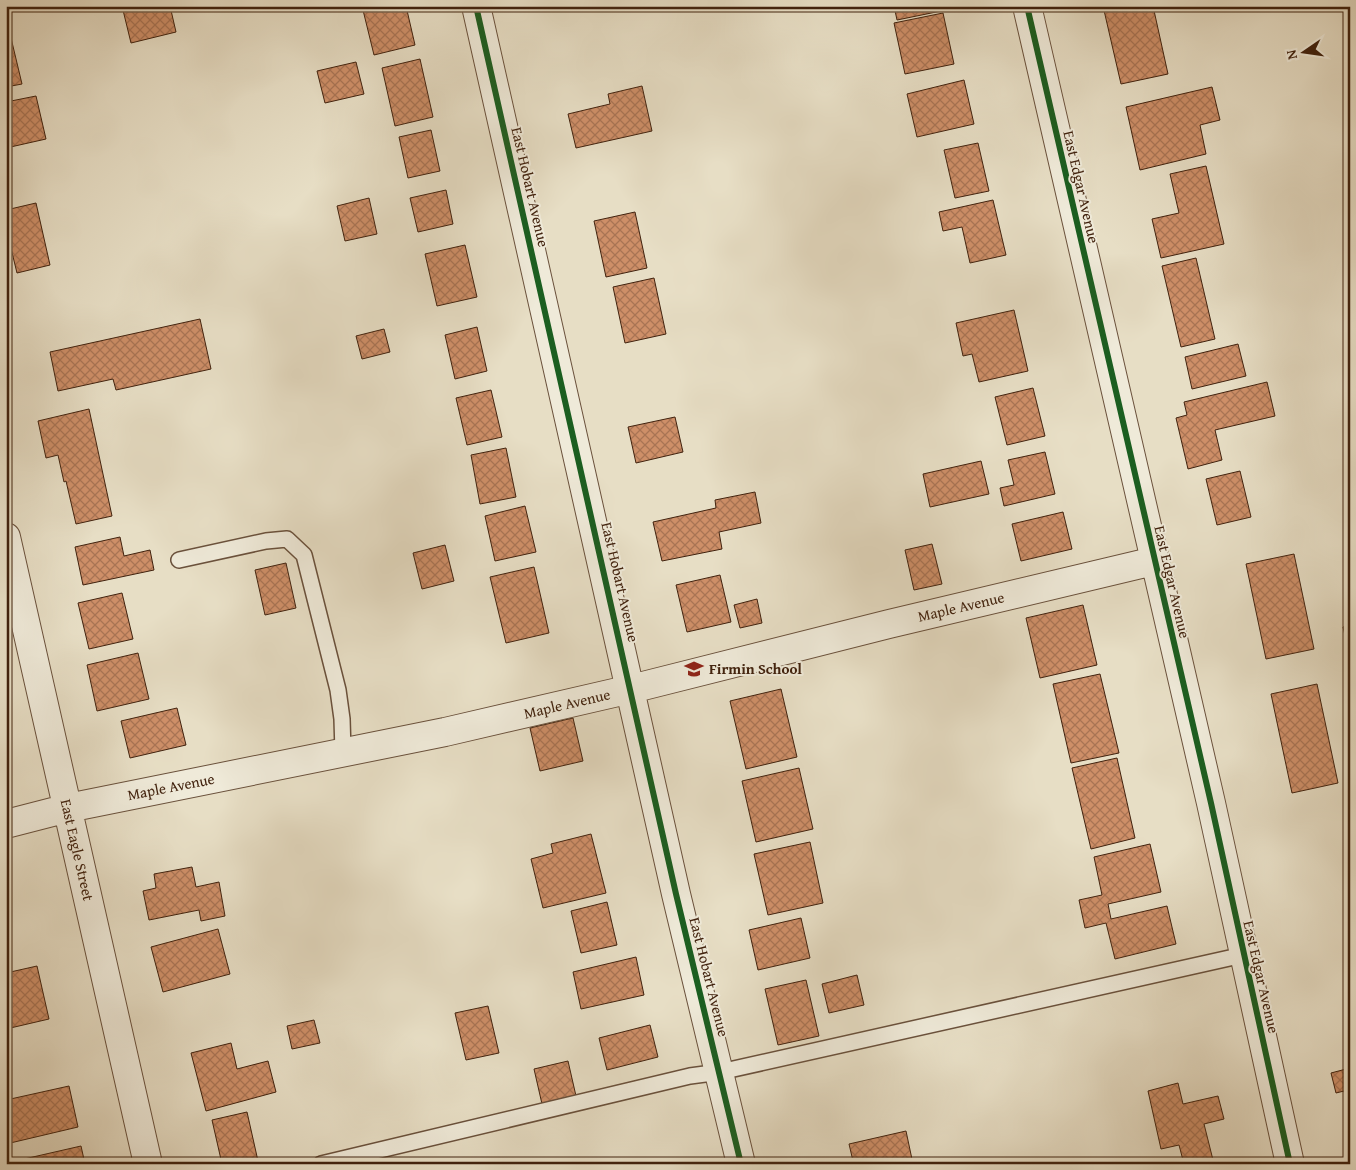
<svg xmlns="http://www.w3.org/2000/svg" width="1356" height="1170" font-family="'Gentium Book Plus',serif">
<defs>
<pattern id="building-cross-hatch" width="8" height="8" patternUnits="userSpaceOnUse" patternTransform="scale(1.25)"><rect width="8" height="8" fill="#ce8f68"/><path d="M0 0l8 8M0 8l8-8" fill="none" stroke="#a97454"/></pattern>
</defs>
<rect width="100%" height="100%" fill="#e7dec5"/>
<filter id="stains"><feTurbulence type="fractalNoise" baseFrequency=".004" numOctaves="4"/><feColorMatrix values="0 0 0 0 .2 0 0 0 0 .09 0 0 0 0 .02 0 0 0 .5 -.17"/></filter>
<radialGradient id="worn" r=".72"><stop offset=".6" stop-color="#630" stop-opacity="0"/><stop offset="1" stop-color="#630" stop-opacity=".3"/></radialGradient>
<path fill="url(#building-cross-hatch)" stroke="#41220e" d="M122,6H170L176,32L131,43Z
M362,6H406L415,45L374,55Z
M894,6H945L946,10L897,20Z
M1103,6H1153L1168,74L1121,84Z
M943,13L954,64L905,74L894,23Z
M6,17L22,84L6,87Z
M420,59L433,117L395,126L382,68Z
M356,62L364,94L325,103L317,71Z
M964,80L974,124L917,137L907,94Z
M642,86L652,131L576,148L568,114L610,104L608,94Z
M1212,87L1220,120L1200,125L1206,154L1140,170L1126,107Z
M36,96L46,139L6,148V102Z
M431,130L440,171L408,178L399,137Z
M978,143L989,191L955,198L944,150Z
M1206,166L1224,244L1161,258L1152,219L1179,213L1170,174Z
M446,190L453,224L418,232L410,198Z
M369,198L377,234L345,241L337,206Z
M993,200L1006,255L970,263L962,227L943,231L939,212Z
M36,203L50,265L17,273L6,228V210Z
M635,212L647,268L606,277L594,221Z
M465,245L477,297L437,306L425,254Z
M1196,258L1215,339L1181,347L1162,266Z
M654,278L666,334L625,343L613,287Z
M1014,310L1028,371L979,382L972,354L963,356L956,323Z
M200,319L211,369L116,390L113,379L58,391L50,352Z
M477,327L487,371L455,379L445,335Z
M384,329L390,352L362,359L356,336Z
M1238,344L1246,376L1192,389L1185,357Z
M1350,371V391L1345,372Z
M1267,382L1275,416L1215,430L1222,460L1188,469L1176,418L1187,415L1184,402Z
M1033,388L1045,436L1007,445L995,397Z
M491,390L502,437L467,445L456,398Z
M89,409L112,516L76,524L66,481L64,482L58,455L46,458L38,421Z
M675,417L683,452L636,463L628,427Z
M506,448L516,497L480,504L471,455Z
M1045,452L1055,494L1004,506L1000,488L1014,485L1008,460Z
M981,461L989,494L930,507L923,474Z
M1240,471L1251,517L1217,525L1206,479Z
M755,492L761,523L719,532L722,549L662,561L653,522L716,508L715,500Z
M525,506L536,552L495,561L485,516Z
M1063,512L1072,549L1021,561L1012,524Z
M120,537L124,556L150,550L154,570L83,585L75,547Z
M932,544L942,584L914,590L905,550Z
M445,545L454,581L422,589L413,553Z
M1294,554L1314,649L1266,659L1246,564Z
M286,563L296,608L265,615L255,570Z
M534,567L549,633L506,643L490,577Z
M720,575L731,622L687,632L676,585Z
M122,593L133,639L89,649L78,603Z
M757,599L762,623L740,628L734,605Z
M1083,605L1097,665L1040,678L1026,618Z
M1350,625V658L1343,627Z
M138,653L149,699L97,711L87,665Z
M1100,674L1119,753L1071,763L1053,684Z
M1317,684L1338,783L1292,793L1271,694Z
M781,689L797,757L746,769L730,701Z
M177,708L186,745L130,758L121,721Z
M573,718L583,761L540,771L530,728Z
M1117,758L1135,838L1091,849L1072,768Z
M799,768L813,829L756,842L742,781Z
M591,834L606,893L543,908L531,859L553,853L551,844Z
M810,842L823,903L768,915L754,854Z
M1150,844L1161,892L1108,904L1111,919L1167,906L1176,944L1115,959L1106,923L1085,928L1079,900L1102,895L1094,857Z
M192,867L196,887L219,882L225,916L201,921L199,910L149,920L143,891L156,888L154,874Z
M607,902L617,945L581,953L571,911Z
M801,918L810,958L758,970L749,930Z
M218,929L230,974L163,992L151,947Z
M636,957L644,995L581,1009L573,972Z
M37,966L49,1019L6,1029V973Z
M857,975L864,1005L829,1013L822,984Z
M806,980L819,1036L778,1045L765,989Z
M488,1006L499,1053L466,1060L455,1013Z
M314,1020L320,1043L292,1049L287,1026Z
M650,1025L658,1057L607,1070L599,1038Z
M231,1043L237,1069L268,1061L276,1092L206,1111L191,1053Z
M568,1061L576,1096L542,1104L534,1069Z
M1350,1068V1117L1344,1091L1336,1093L1331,1073Z
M1178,1083L1183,1104L1218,1096L1224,1119L1204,1124L1214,1164H1184L1179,1145L1161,1149L1148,1091Z
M69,1086L78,1127L6,1144V1100Z
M247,1112L258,1161L248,1164H222L212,1120Z
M906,1131L913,1164H840L853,1161L849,1144Z
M81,1146L85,1164H11V1162Z"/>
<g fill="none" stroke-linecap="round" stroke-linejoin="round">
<g stroke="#6a513c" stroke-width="18">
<path id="service" d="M179,560L266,541L287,539L304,555L338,690L342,719L343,752
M321,1164L690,1076L720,1072L1243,955"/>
</g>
<g stroke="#6a513c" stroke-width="30">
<path id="minor" d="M476,6L676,894L741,1164
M1027,6L1211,803L1290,1164
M6,537L148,1164
M6,824L68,808L445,732L631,689L889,624L1154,561"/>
</g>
<use href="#service" stroke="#efead9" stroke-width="15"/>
<use href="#minor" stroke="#efead9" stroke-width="28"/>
<g stroke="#efead9" stroke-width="9">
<path id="cycleway" d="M476,6L676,894L741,1164
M1027,6L1211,803L1290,1164"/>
</g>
<use href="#cycleway" stroke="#1b5e20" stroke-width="6"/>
</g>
<defs>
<g id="school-bare" transform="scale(1.5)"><path d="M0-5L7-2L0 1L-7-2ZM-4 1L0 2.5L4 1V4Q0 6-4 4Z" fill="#8f2418" stroke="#efead9" stroke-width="2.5" paint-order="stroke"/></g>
</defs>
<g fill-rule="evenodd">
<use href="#school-bare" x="694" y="669"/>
</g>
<g text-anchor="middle" stroke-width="4" stroke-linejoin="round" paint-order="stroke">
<g font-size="15" fill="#41220e" stroke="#efead9">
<text transform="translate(530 187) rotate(77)" y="5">East Hobart Avenue</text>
<text transform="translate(1081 187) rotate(77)" y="5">East Edgar Avenue</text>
<text transform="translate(620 582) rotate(77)" y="5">East Hobart Avenue</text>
<text transform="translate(1172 582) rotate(77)" y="5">East Edgar Avenue</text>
<text transform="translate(961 607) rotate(-13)" y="5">Maple Avenue</text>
<text transform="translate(567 704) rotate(-13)" y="5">Maple Avenue</text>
<text transform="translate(171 787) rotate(-11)" y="5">Maple Avenue</text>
<text transform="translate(77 850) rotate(77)" y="5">East Eagle Street</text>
<text transform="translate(709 977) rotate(76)" y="5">East Hobart Avenue</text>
<text transform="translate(1261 977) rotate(77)" y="5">East Edgar Avenue</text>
</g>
<g font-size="15" font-weight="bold" fill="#41220e" stroke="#efead9" text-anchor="start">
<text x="709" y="674">Firmin School</text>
</g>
</g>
<rect width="1356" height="1170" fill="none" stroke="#e7dec5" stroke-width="25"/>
<rect x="8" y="8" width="1341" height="1155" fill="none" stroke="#41220e" stroke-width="2.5"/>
<rect x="12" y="12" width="1331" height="1145" fill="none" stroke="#41220e"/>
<g transform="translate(1304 52) rotate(257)" stroke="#efead9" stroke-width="4" paint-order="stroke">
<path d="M0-4L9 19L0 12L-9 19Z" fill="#41220e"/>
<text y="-8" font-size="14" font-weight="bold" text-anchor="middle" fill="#41220e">N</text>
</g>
<rect width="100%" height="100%" filter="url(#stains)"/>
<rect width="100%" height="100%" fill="url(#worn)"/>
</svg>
